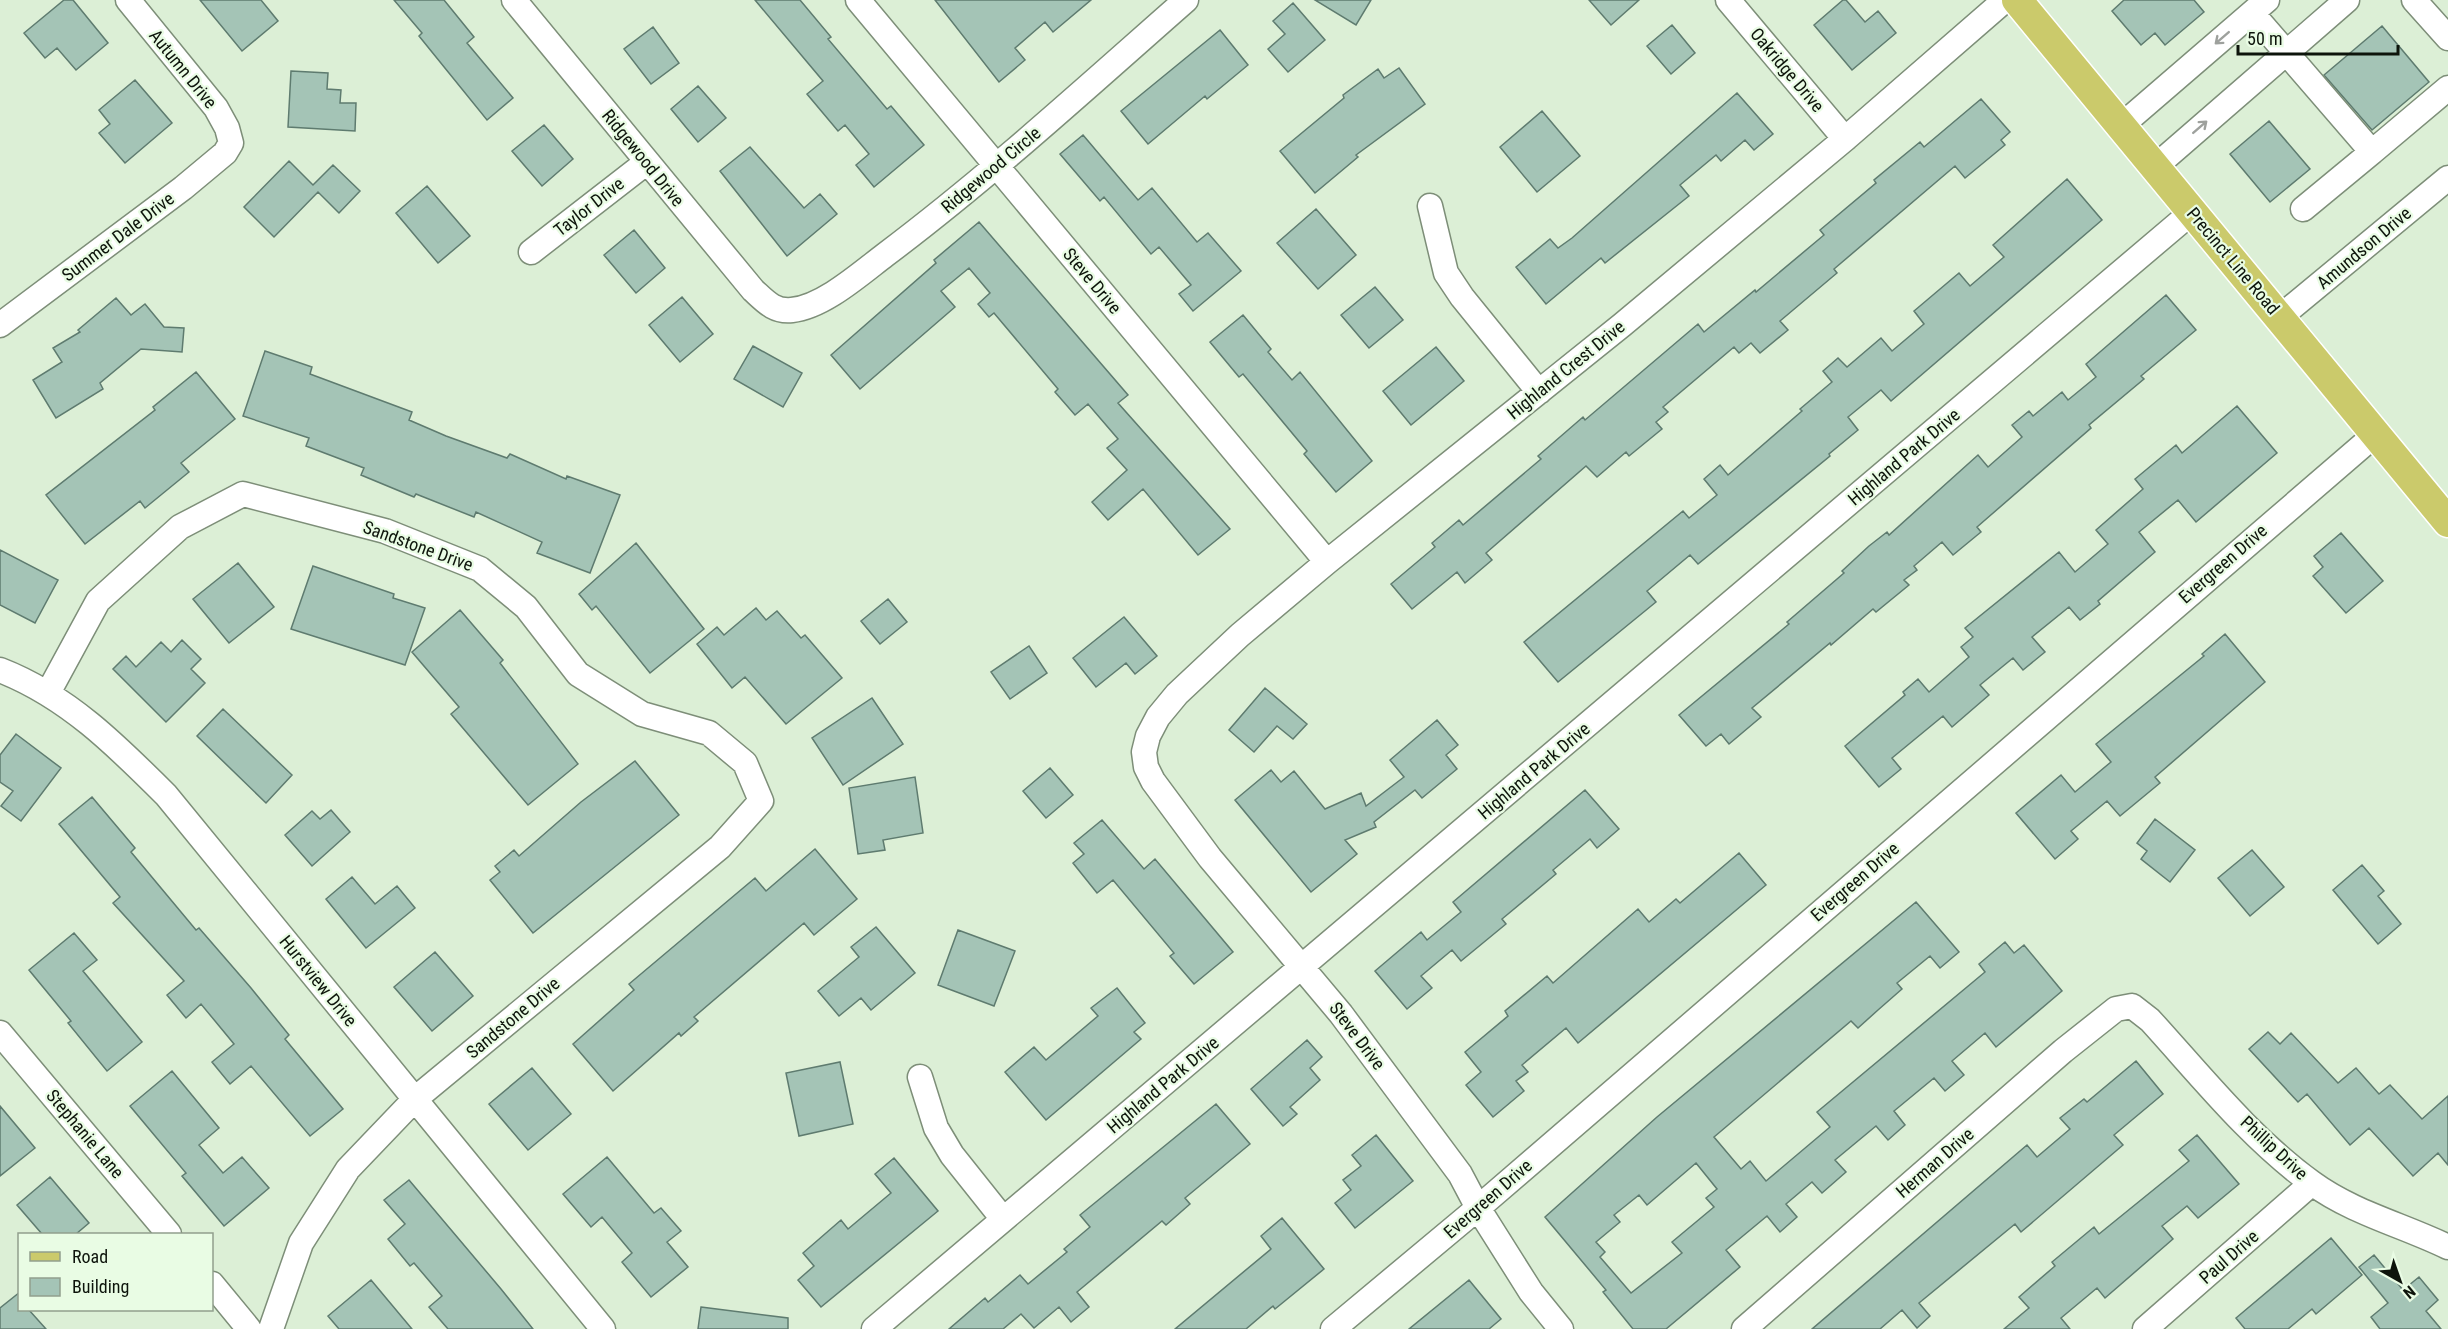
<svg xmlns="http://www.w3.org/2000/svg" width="2448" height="1329" font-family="'Roboto Condensed',sans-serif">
<rect width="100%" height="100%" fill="#dcefd6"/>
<path fill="#a4c4b6" stroke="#5e7b6f" stroke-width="1.5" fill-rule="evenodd" d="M64,0H73L108,43L76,70L57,48L45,58L24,33Z
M200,0H261L278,21L242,51Z
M394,0H444L474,37L467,43L513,98L487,120L419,36L422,33Z
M755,0H800L831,37L828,39L887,109L891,106L924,145L874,187L856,165L869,154L845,125L838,131L807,94L823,81Z
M935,0H1091L1053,32L1045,22L1015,48L1025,60L999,82Z
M1315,0H1371L1356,25Z
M1589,0H1639L1611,25Z
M1843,0H1846L1865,22L1878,11L1896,33L1852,70L1814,25Z
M2124,0H2194L2204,12L2165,45L2155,33L2141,45L2112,11Z
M1293,3L1325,40L1288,72L1268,49L1285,34L1273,21Z
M1672,25L1695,53L1671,74L1647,46Z
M2382,26L2429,82L2372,130L2324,75Z
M653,27L679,63L651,84L624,49Z
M1220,30L1248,65L1207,99L1205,96L1148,144L1121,111Z
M1399,68L1425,104L1356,155L1358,157L1315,193L1280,151L1344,98L1343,95L1378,69L1384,78Z
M291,71L328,73L327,89L341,90L340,103H356L355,131L288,127Z
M135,80L172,123L125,163L99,133L110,124L99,110Z
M698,86L726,118L698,142L671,109Z
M1737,93L1773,134L1754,150L1745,140L1721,161L1716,155L1680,185L1689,196L1605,263L1601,258L1546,304L1516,267L1550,239L1558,248L1572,238Z
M1981,99L2010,132L2001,140L2005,145L1965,178L1955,166L1834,269L1837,273L1780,321L1788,330L1760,353L1751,343L1739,353L1734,347L1663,407L1668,412L1656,422L1662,429L1629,456L1626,452L1597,477L1586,466L1486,553L1492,560L1465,583L1457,572L1412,609L1391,584L1435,547L1432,543L1459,520L1463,525L1541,459L1538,456L1583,417L1585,420L1698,324L1704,332L1755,290L1756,292L1824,235L1820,230L1876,183L1874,180L1920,142L1924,147Z
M1542,111L1580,156L1537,192L1500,147Z
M2269,121L2310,169L2270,202L2230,154Z
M544,125L573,159L542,186L512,151Z
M1083,135L1138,200L1152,188L1197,242L1208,233L1241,271L1193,311L1179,294L1191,285L1159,247L1151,254L1104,197L1100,201L1060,154Z
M750,147L804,208L820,194L837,214L787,256L720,171Z
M289,161L313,185L333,165L360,191L339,213L318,192L274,237L244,207Z
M2067,179L2102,220L1891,401L1881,390L1848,417L1858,430L1829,454L1830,456L1698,564L1690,555L1647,591L1656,602L1558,682L1524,642L1683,511L1689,518L1717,495L1704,479L1720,465L1728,475L1802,411L1800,409L1832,382L1823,371L1838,358L1847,367L1881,338L1892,351L1924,324L1914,311L1959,273L1970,286L2004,257L1993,245Z
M427,186L470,236L438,263L396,213Z
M1316,209L1356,255L1318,289L1277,243Z
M979,222L1128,395L1118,403L1230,529L1198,555L1143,489L1108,520L1092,502L1127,470L1107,448L1118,439L1088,404L1075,415L1055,392L1058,389L994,313L989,317L978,304L990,293L969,268L941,291L955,307L860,389L831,355L936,263L934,260Z
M634,230L665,268L636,293L604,255Z
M1375,287L1403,320L1369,348L1341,315Z
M2166,295L2196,330L2141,376L2144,379L2089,425L2091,428L1977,527L1981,532L1953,555L1942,542L1914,566L1917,570L1904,580L1909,585L1876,612L1873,609L1831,645L1830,643L1752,708L1761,717L1729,744L1721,734L1706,746L1679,715L1789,624L1787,622L1844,573L1842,571L1869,546L1887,532L1889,535L1978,455L1988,467L2022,437L2012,425L2029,411L2033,416L2062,392L2068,400L2096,377L2086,364Z
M682,297L713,334L680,362L649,325Z
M116,298L131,315L145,304L164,327L184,328L182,352L141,349L100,383L103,389L56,418L33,380L62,362L53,348L80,332L78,330Z
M1243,315L1271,349L1268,352L1292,380L1300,372L1372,461L1336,492L1304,454L1307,451L1243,374L1239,377L1210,342Z
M753,346L802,373L783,407L734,379Z
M1436,347L1464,381L1411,425L1383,391Z
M265,351L312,367L310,374L412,412L409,420L446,436L507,458L510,454L566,479L567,476L620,495L590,573L537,553L542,542L476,512L474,517L416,494L414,497L361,475L364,468L306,446L309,438L243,416Z
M196,372L235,419L181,463L189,472L145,508L140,501L85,544L46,495L155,410L153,407Z
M2237,406L2277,453L2196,522L2178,500L2139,532L2155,552L2098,601L2100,604L2080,620L2069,607L2032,637L2045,652L2023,670L2013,658L1980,685L1989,695L1952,727L1943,716L1892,758L1901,769L1879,787L1845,746L1905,695L1903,692L1918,679L1929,692L1969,657L1961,647L1973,637L1965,628L2059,552L2075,572L2108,544L2096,530L2143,489L2135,479L2176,445L2182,453Z
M2341,533L2383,581L2346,613L2313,576L2323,567L2314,556Z
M636,543L704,629L650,673L596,606L592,610L579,594Z
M0,550L58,580L35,623L0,605Z
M238,563L274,607L229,643L193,599Z
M313,566L394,594L393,598L425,608L405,665L291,629Z
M888,599L907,622L880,644L861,621Z
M756,608L766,620L777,611L801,638L805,635L842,678L786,724L745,677L732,688L697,644L717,627L724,635Z
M460,610L503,660L500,663L578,764L528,805L451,714L459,707L412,652Z
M1124,617L1157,656L1135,674L1126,663L1096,687L1073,658Z
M2225,634L2265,682L2155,777L2160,783L2120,816L2107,801L2071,831L2078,839L2055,859L2016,813L2061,775L2075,792L2111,762L2096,744L2204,656L2202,654Z
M182,640L201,659L191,669L205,683L166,722L113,669L126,656L136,667L161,642L171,652Z
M1029,646L1047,673L1010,699L991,672Z
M1265,688L1307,724L1293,739L1277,726L1254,752L1229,730Z
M872,698L903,744L843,785L812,738Z
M223,709L292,775L266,803L197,736Z
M1437,720L1458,745L1446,755L1457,769L1422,798L1415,790L1374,822L1376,827L1345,840L1357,854L1311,892L1235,800L1271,770L1281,782L1294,771L1325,809L1361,793L1366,806L1404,777L1390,760Z
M16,734L61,768L21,821L1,806L13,791L0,782V755Z
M635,761L679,815L533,933L490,880L500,872L495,866L514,850L519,856L581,802Z
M1050,768L1073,795L1046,818L1023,791Z
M915,777L923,833L883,840L885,850L858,854L849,788Z
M1585,790L1619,829L1597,848L1590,839L1553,870L1556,874L1502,919L1506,924L1461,961L1452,950L1421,976L1432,988L1407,1009L1375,971L1421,932L1427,940L1461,912L1453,902Z
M92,797L135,848L131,852L196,930L199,928L251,988L289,1035L285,1039L343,1109L310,1136L251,1066L230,1084L212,1062L234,1044L201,1004L186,1018L167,995L184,981L113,903L120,897L59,824Z
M331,810L350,832L312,866L285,835L312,811L320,819Z
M2155,819L2195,850L2170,882L2141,859L2147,851L2137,843Z
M1102,820L1144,869L1155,859L1233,952L1194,984L1170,956L1174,953L1113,880L1097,893L1073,863L1084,854L1074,843Z
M815,849L857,899L814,935L804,923L694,1017L698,1021L681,1036L679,1033L613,1091L573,1044L634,990L629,984L755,878L766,891Z
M2252,850L2284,887L2250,916L2218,878Z
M1739,853L1766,885L1578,1043L1566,1028L1522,1065L1528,1072L1516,1081L1524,1091L1493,1117L1466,1085L1481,1072L1465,1052L1508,1016L1505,1011L1547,976L1553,983L1638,909L1649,922L1676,899L1680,903Z
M2362,865L2384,891L2378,896L2401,924L2378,944L2333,890Z
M352,877L375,904L397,886L415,908L366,948L326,899Z
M1916,902L1959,952L1940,968L1930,956L1897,983L1902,989L1878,1010L1858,1028L1851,1021L1714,1137L1741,1169L1750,1161L1766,1181L1830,1127L1817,1112L1985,972L1979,964L2005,942L2014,953L2024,945L2062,991L1996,1047L1985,1033L1952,1061L1964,1075L1945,1091L1934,1078L1894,1111L1905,1125L1888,1140L1876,1126L1835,1160L1846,1172L1822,1193L1812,1182L1786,1204L1797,1217L1780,1232L1767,1216L1726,1250L1740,1267L1666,1329H1633L1603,1292L1606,1290L1545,1217L1657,1117ZM1696,1163L1717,1189L1706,1198L1714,1207L1672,1242L1682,1253L1631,1293L1600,1257L1605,1252L1596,1242L1620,1222L1614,1215L1639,1195L1647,1205Z
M876,927L915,973L871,1010L861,998L839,1016L818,991L859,957L851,947Z
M958,930L1015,951L994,1006L938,985Z
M74,933L97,960L83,971L142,1042L107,1071L68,1023L71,1021L29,970Z
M435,952L473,996L432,1031L394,987Z
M1117,988L1145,1023L1134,1032L1141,1039L1046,1120L1005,1072L1034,1047L1046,1060L1098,1016L1091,1008Z
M2268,1032L2280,1044L2291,1033L2338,1083L2356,1068L2379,1094L2390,1085L2422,1119L2448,1096V1165L2438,1153L2413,1176L2369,1128L2350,1145L2307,1094L2298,1102L2249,1049Z
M1307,1040L1322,1057L1310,1068L1320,1080L1290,1107L1297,1114L1283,1126L1251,1089Z
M2136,1061L2163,1094L2114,1135L2123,1145L2021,1232L2015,1224L1919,1303L1930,1316L1917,1328L1902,1310L1880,1329H1812L2027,1145L2037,1157L2070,1129L2060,1118L2084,1099L2087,1102Z
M840,1062L853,1124L799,1136L786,1073Z
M532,1068L571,1114L528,1150L489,1104Z
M172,1071L219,1128L199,1145L223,1173L242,1157L269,1188L224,1226L182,1176L186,1173L130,1106Z
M1216,1104L1250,1144L1185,1198L1190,1204L1166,1225L1162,1221L1077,1292L1089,1307L1071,1322L1059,1307L1034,1328L1021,1314L1003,1329H949L985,1298L988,1302L1020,1275L1028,1284L1067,1252L1064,1249L1090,1227L1080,1215Z
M0,1106L35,1148L0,1176Z
M1376,1135L1413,1181L1355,1228L1335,1203L1351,1190L1343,1180L1361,1166L1352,1155Z
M2197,1135L2239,1184L2198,1218L2187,1206L2162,1226L2173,1239L2105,1298L2097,1288L2061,1318L2070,1329H2004L2029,1308L2019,1297L2055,1266L2052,1262L2094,1227L2099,1234L2189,1161L2179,1150Z
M607,1157L654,1213L661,1208L681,1231L667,1242L688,1267L651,1297L622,1262L632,1253L602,1217L591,1227L563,1194Z
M894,1158L938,1211L821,1307L798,1280L814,1266L803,1253L841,1220L848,1229L891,1193L875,1174Z
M50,1177L89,1223L76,1234H42L17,1205Z
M409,1180L501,1289L533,1329H448L429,1307L442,1296L414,1263L410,1266L388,1239L405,1224L384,1200Z
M1282,1218L1324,1269L1275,1309L1273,1306L1246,1329H1175L1271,1249L1261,1236Z
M2331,1238L2362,1275L2316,1314L2312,1309L2288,1329H2245L2236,1318Z
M2374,1255L2403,1290L2419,1277L2438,1300L2426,1311L2441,1329H2380L2371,1317L2388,1303L2359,1267Z
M371,1280L412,1329H339L328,1316Z
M1469,1280L1501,1319L1489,1329H1409Z
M20,1292V1310H29L46,1329H0V1308Z
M701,1307L788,1318V1329H698Z"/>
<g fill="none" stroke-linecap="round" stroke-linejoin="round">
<g stroke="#7d8e78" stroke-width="27">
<path id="minor" d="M514,0L753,290C765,301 774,312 792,310C823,307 860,274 885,255C990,176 1087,87 1186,0
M858,0L1327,562
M1728,0L1845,139
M2414,0L2448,38
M2252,13L2372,152L2448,88
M2122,125L2267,0
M2156,166L2347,0
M1430,206L1446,273L1462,297L1539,392
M2303,209L2372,152
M531,252L647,162
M2280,317L2448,178
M0,325L183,188L225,153L231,143L227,128L216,108L128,0
M0,670C67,696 116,745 166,795L603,1329
M48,693L98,601L180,527L243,494L385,531L480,569L526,607L578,674L642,714L709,733L745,763L761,801L720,847L415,1099L348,1169L301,1243L271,1329
M0,1033L169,1234
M920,1077L936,1128L952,1155L1003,1219
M212,1284L249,1329
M874,1329L2192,212
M1333,1329L1478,1208L2377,433
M1561,1329L1531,1292L1478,1208L1460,1174L1341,1014L1210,858L1153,781L1146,767L1144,752L1148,736L1158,717L1177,694L1240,635L1327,562L1622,325L1845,139L2005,0
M1744,1329L2063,1051L2116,1009L2132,1006L2150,1020C2201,1076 2250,1138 2312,1183C2353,1213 2403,1225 2448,1247
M2145,1329L2312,1183"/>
</g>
<g stroke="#fff" stroke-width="33">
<path id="major" d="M2017,0L2448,522"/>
</g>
<use href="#minor" stroke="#fff" stroke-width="24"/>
<use href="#major" stroke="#cbca6b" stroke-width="30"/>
</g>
<defs><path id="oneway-shaft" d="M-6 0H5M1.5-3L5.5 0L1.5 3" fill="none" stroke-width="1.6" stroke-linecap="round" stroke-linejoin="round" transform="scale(1.5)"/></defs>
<g stroke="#9ea19d">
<use href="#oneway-shaft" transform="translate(2222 38) rotate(139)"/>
<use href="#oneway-shaft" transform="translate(2200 127) rotate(-41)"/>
</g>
<g text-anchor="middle" stroke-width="4.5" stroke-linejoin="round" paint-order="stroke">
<g font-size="18" fill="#0d140b" stroke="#e9fce4">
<text transform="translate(183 69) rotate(51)" y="6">Autumn Drive</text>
<text transform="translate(1787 70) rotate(50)" y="6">Oakridge Drive</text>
<text transform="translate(643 158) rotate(51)" y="6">Ridgewood Drive</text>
<text transform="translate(991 170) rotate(-40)" y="6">Ridgewood Circle</text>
<text transform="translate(589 207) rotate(-38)" y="6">Taylor Drive</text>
<text transform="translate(118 237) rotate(-37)" y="6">Summer Dale Drive</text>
<text transform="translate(2364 248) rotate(-40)" y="6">Amundson Drive</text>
<text transform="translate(2233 261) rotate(50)" y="6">Precinct Line Road</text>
<text transform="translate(1092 281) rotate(50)" y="6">Steve Drive</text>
<text transform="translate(1566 370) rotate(-39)" y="6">Highland Crest Drive</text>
<text transform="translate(1904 457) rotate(-40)" y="6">Highland Park Drive</text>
<text transform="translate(418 546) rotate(20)" y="6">Sandstone Drive</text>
<text transform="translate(2223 564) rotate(-41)" y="6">Evergreen Drive</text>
<text transform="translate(1534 771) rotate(-40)" y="6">Highland Park Drive</text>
<text transform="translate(1855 882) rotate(-41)" y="6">Evergreen Drive</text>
<text transform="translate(318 981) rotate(51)" y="6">Hurstview Drive</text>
<text transform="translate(513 1018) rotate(-40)" y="6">Sandstone Drive</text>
<text transform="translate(1357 1036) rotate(53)" y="6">Steve Drive</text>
<text transform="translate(1163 1085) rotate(-40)" y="6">Highland Park Drive</text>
<text transform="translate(85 1134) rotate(50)" y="6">Stephanie Lane</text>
<text transform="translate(2274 1148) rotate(43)" y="6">Phillip Drive</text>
<text transform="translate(1935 1163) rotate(-41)" y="6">Herman Drive</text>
<text transform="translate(1488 1199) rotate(-41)" y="6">Evergreen Drive</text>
<text transform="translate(2229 1257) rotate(-41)" y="6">Paul Drive</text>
</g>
</g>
<rect x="18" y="1233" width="195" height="78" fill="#e9fce4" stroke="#919f8d" stroke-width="1.5"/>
<rect x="30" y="1252" width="30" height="9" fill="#cbca6b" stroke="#919f8d" stroke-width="1.5"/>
<text x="72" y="1263" font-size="18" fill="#0d140b">Road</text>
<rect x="30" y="1278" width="30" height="18" fill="#a4c4b6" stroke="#919f8d" stroke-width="1.5"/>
<text x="72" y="1293" font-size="18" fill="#0d140b">Building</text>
<g transform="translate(2400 1281) rotate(140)" stroke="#e9fce4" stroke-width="4.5" paint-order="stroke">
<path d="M0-4.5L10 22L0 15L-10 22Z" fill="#0d140b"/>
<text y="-9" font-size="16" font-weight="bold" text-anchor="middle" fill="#0d140b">N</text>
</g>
<path d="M2238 45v9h160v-9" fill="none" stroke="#0d140b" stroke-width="3"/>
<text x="2247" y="45" font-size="18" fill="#0d140b" stroke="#e9fce4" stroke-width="4.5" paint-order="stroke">50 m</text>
</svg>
